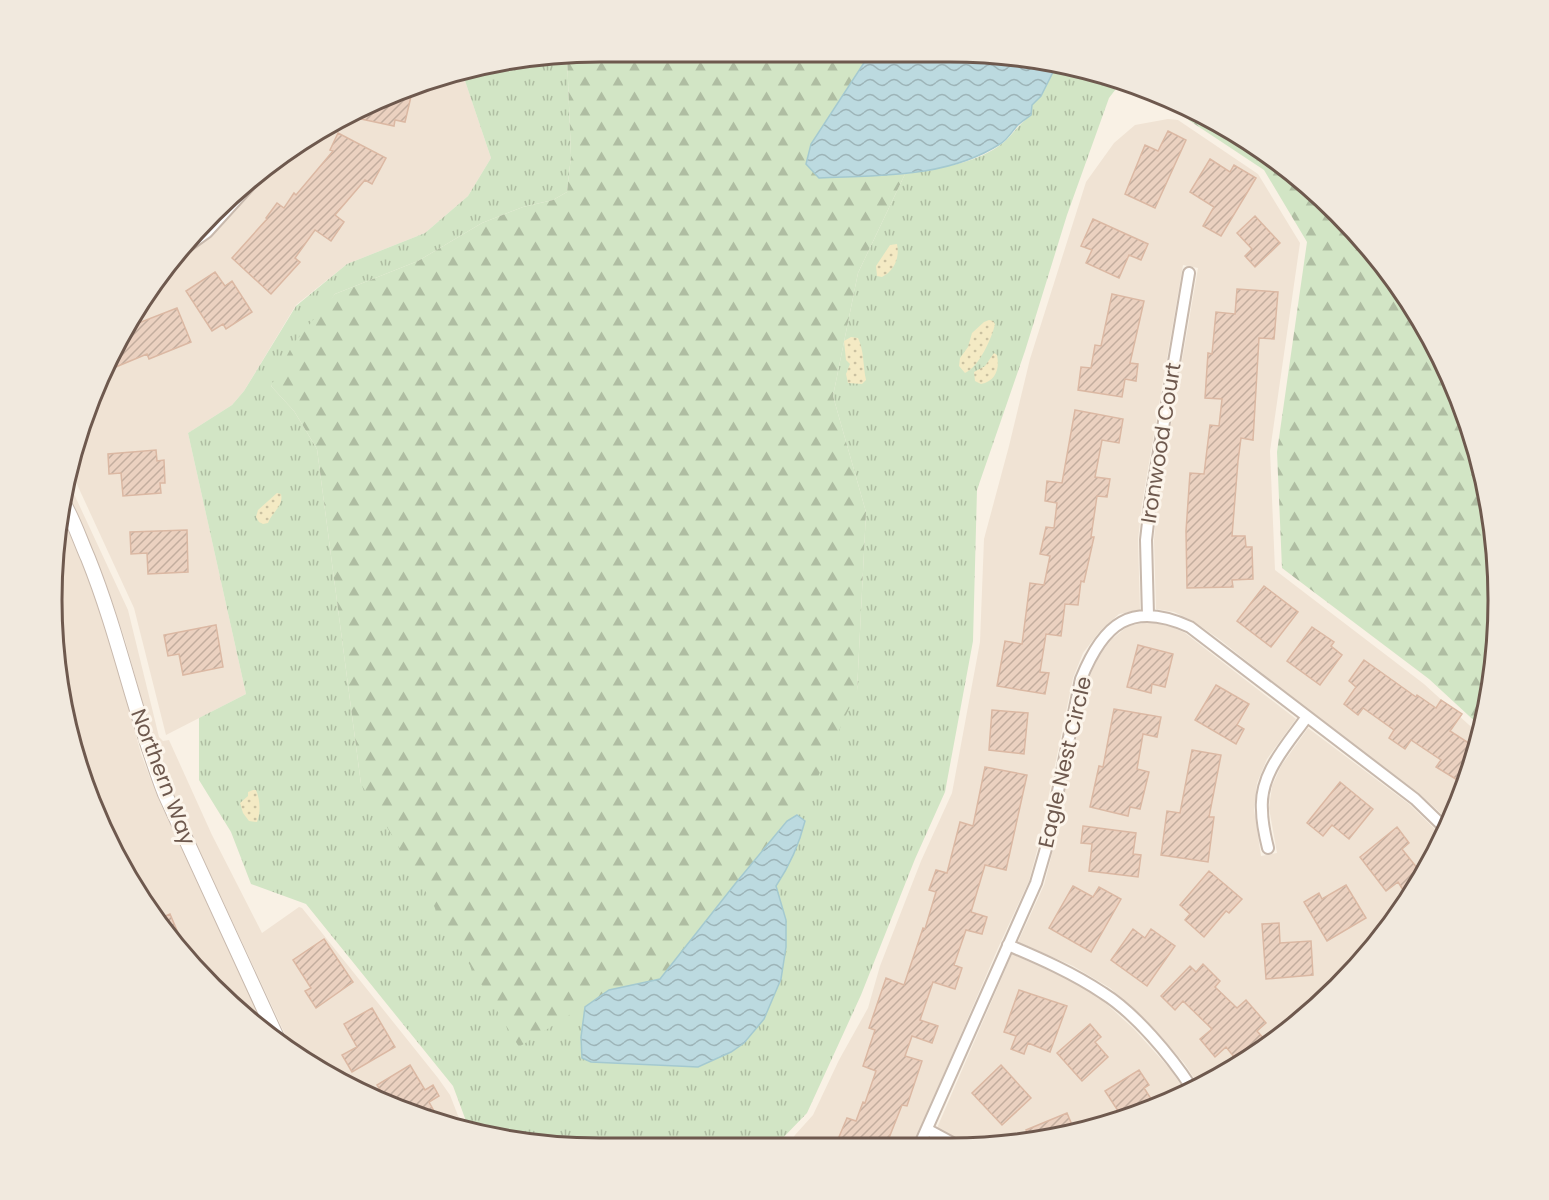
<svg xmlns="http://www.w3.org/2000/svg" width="1549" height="1200" font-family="Poppins,sans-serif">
<defs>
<pattern id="grass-tufts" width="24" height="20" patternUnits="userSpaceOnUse" patternTransform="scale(1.5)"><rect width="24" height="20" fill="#d2e5c5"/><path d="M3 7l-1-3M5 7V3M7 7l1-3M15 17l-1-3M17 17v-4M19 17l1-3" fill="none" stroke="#afbda2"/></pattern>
<pattern id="forest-firs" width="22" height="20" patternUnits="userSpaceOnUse" patternTransform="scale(1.5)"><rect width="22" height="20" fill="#d2e5c5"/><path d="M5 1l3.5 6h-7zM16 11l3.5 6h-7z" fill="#afbda2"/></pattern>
<pattern id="sand-dots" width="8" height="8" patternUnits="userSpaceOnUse" patternTransform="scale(1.5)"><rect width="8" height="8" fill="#f4eac4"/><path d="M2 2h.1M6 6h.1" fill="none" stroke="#cac1a1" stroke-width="1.8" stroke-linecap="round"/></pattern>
<pattern id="water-waves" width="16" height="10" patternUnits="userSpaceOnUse" patternTransform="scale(1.5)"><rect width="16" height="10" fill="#bcdae0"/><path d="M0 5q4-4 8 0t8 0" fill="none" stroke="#9db4b8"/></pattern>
<pattern id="building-hatch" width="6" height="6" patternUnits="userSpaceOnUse" patternTransform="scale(1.5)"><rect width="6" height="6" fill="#ebd1c0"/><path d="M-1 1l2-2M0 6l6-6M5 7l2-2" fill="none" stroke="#c3ad9e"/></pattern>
</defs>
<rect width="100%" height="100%" fill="#f9f1e5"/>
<path fill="#f0e3d4" d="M461,69L491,158L468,196L425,233L347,264L296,305L244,391L232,405L188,433L246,694L166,735L134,608L69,467L70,458L124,326L212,212L325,125Z
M1168,119L1178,120L1258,174L1300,243L1270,451L1275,570L1424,684L1479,734L1456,810L1450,822L1420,794L1311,712L1219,639L1193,621L1174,612L1156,609L1154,540L1157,506L1198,268L1183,265L1142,504L1138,540L1140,610L1119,614L1100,631L1083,653L1073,678L1039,843L1029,881L998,948L921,1127L912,1144H790L795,1135L813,1115L839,1060L868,1008L880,966L921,861L952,793L980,642L984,539L1009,446L1030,359L1086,182L1114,143L1135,125Z
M67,479L128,610L159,737L163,741L169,740L212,835L262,933L299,907L302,908L438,1078L450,1095L462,1126L390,1107L291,1053L284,1032L172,792L156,751L125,640L105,581L77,512L65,491Z
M62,516L91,585L111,644L141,754L157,796L268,1034L212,988L143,905L80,776L76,739L73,734L51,600Z
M1148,622L1168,625L1185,633L1296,719L1267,759L1257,783L1254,809L1261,856L1277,853L1269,808L1272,786L1281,766L1308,728L1409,804L1442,836L1405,905L1337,988L1254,1057L1198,1084L1184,1063L1145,1019L1110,988L1073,966L1018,942L1044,885L1054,846L1088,681L1097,658L1112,639L1128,626Z
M1012,954L1066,978L1101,999L1134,1029L1171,1070L1185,1091L1126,1120L1020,1144H968L937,1128Z"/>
<path fill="url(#grass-tufts)" d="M567,55L571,156L567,192L553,200L523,207L482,223L418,261L335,294L271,386L294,411L317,449L361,784L857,691L866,512L833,396L858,273L905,174C938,168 978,164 1004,142C1014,133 1018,125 1031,115L1032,105L1041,96L1057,64L1091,70L1122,81L1109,98L1067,215L1025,351L977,490L973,641L945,792L915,859L861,995L807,1113L777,1144H528L469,1129L453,1086L306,904L251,884L231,832L199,780V718L246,694L188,433L232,405L244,391L296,306L347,264L425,233L468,196L491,158L461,69Z"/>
<path fill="url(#forest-firs)" d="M600,51L871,52L819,178L905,174L858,273L833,396L866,512L857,691L811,792L735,884L660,979L609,990L519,1047L361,784L317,449L294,411L271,386L293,344L335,294L418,261L482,223L523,207L553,200L567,192L571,156L567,55Z
M1156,94L1192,107L1283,164L1406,295L1456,390L1488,493L1498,600L1487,707L1481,727L1429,679L1282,568L1277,452L1307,242L1264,170L1190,121Z"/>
<path fill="url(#sand-dots)" d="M897,244C900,258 894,271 882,277L877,276L876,266L890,245Z
M989,320L993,321L995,324C992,338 979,367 965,373L959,366L960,358L968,347L972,333L984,322Z
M851,337L858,338C864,350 863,366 866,380L862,384L848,383L846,374L850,364L846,360L844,341Z
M994,353L997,355C1000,370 995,381 981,384L975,381L974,372L985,366Z
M277,493L281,494C284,506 272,512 268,523L263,524L259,522L256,517L258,510Z
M253,790H256C260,799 261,813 257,822L249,821L243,813L240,803L248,796V792Z"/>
<path fill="url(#water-waves)" stroke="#a4c9d0" stroke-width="1.5" d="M871,52H985L1057,64L1041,96L1032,105L1031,115C1026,119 1020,122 1016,127C1011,133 1007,140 1000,144C947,178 880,175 819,178L806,164L811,144Z
M797,815L805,821C799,845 790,865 776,886L786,920V947L781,979L764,1019L744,1043L731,1052L698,1067L591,1062L582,1058L581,1037L585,1007L609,990L660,979L735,884L787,821Z"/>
<path fill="url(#building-hatch)" stroke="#dbb8a3" stroke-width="1.5" d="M413,88L405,122L395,120L394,126L347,116Z
M1168,131L1186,140L1155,208L1125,194L1145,145L1158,151Z
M338,133L386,158L372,184L365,180L335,215L344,222L331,241L315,230L295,258L300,262L271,294L232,258L267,219L266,218L277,203L284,208L294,193L296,195L333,151L330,150Z
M1210,159L1230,172L1234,165L1256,178L1221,236L1203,226L1214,207L1190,192Z
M1255,216L1280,243L1255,267L1245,256L1252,249L1237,233Z
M1093,219L1148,244L1141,260L1129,255L1119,278L1086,263L1092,250L1081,246Z
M215,272L225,286L232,281L252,312L226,329L223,324L212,331L186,291Z
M1237,289L1278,292L1274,339L1259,338L1253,440L1241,438L1238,461L1232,536H1245L1246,547H1252L1253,579L1232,580L1233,587L1187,588L1186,531L1190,473L1204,474L1210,425L1219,426L1222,399L1205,398L1208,353L1212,354L1216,312L1235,314Z
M1112,294L1144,301L1130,363L1138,364L1136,381L1125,379L1122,397L1078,390L1081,367L1091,368L1095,345L1101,346Z
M177,308L191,342L149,359L147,354L106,371L123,329Z
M1075,410L1123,419L1119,443L1102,440L1095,477L1110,479L1107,497L1097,496L1091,537H1094L1084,582L1081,581L1078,605L1065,604L1061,636L1046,634L1040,672L1049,673L1045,694L997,686L1005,641L1022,644L1030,583L1044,585L1050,556L1040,554L1046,527L1054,528L1057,503L1045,501L1047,481L1062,483Z
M156,450L157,461L164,460L165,483H160L161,493L123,496L121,473L109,474L108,454Z
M187,530L188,572L148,574L147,553L131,554L130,532Z
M1264,586L1298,612L1271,647L1237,621Z
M216,625L223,667L183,675L179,654L168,656L164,635Z
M1312,627L1334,642L1331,646L1342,655L1320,685L1287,661Z
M1138,645L1173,654L1165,687L1152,684L1151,693L1127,687Z
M1364,660L1416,697L1417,695L1436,708L1441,700L1462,714L1450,731L1475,747L1464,784L1436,767L1441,760L1411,740L1405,749L1389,738L1394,730L1363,708L1358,715L1344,704L1356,687L1349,681Z
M1216,685L1249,704L1237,725L1244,729L1236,744L1195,720Z
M1114,709L1161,717L1157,737L1143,734L1137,769L1149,772L1140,809L1130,807L1128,816L1090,807L1099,766L1103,767Z
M992,710L1028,713L1024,754L989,750Z
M1192,750L1221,755L1209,817H1214L1208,862L1161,855L1167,811L1180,813Z
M985,767L1027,775L1006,870L985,865L971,912L987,917L982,934L966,930L954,965L962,968L955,989L933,982L920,1020L938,1026L932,1043L912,1036L905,1056L922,1061L907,1106L902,1105L887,1143L880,1141L878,1144H836L847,1118L856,1121L863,1102L865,1103L876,1071L863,1066L875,1030L869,1028L886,978L904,985L923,928L925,929L936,892L929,890L936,870L947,873L960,822L973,826Z
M1340,782L1373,809L1349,839L1332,825L1323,836L1307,823Z
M1083,826L1136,833L1133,854L1141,855L1138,877L1089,871L1092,844L1081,843Z
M1397,827L1409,843L1402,849L1422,874L1409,899L1398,882L1386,891L1360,857Z
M1209,871L1242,899L1229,913L1226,911L1204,937L1185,920L1190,914L1180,905Z
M1346,885L1366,918L1327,941L1304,902L1319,893L1322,899Z
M1073,886L1093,897L1099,887L1121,899L1091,952L1049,928Z
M170,914L178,933L170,937L156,920Z
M1279,923L1280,943L1311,941L1313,975L1266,979L1262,924Z
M1133,929L1145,938L1151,929L1175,946L1147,986L1111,960Z
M324,939L353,982L316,1008L305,991L311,988L293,960Z
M1203,964L1220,981L1215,987L1237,1008L1246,1000L1266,1023L1257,1031L1265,1040L1239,1063L1226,1047L1215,1057L1200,1039L1212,1029L1183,1001L1175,1010L1161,996L1190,966L1196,972Z
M1019,990L1067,1006L1050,1052L1028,1043L1024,1054L1011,1049L1016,1036L1004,1032Z
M372,1008L395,1047L352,1072L342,1055L357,1047L344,1024Z
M1090,1024L1101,1037L1095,1042L1108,1057L1082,1081L1057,1053Z
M410,1065L425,1090L433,1085L439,1096L429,1102L434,1111L425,1117L391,1107L377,1085Z
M1001,1065L1031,1098L1002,1125L972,1093Z
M1139,1070L1149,1085L1144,1088L1155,1105L1124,1120L1105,1091Z
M1067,1113L1075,1132L1031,1142L1026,1130Z"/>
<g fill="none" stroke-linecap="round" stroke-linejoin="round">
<g stroke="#c8b9ad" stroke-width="14">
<path id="minor" d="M182,250L207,232L257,177
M1148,615L1146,540L1150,505L1189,273
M1268,848C1265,836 1262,823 1262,810C1259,774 1287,745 1306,718
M1008,945C1041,959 1073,973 1103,993C1135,1013 1171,1056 1191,1087
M928,1130L954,1144
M920,1144L1036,883L1047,845L1081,679C1103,624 1131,600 1190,627L1415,799L1446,829"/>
</g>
<g stroke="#c8b9ad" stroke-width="16">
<path id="tertiary" d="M64,504C74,521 80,540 88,558C119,635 135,717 165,794L280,1044"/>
</g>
<use href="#minor" stroke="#fff" stroke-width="10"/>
<use href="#tertiary" stroke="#fff" stroke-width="14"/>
</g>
<g text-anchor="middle" stroke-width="6" stroke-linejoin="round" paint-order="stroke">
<g font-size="21" fill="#6e594e" stroke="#fcf5eb">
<text transform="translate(1161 443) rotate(-81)" y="7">Ironwood Court</text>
<text transform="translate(1065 762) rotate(-77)" y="7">Eagle Nest Circle</text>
<text transform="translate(163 777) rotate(69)" y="7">Northern Way</text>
</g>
</g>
<path d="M0 0H1549V1200H0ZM600 62H950A538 538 0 0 1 1488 600V600A538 538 0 0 1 950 1138H600A538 538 0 0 1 62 600V600A538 538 0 0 1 600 62Z" fill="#f1e9de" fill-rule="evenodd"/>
<path fill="none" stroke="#6e594e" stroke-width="3" d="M600 62H950A538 538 0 0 1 1488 600V600A538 538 0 0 1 950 1138H600A538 538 0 0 1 62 600V600A538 538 0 0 1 600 62Z"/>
</svg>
